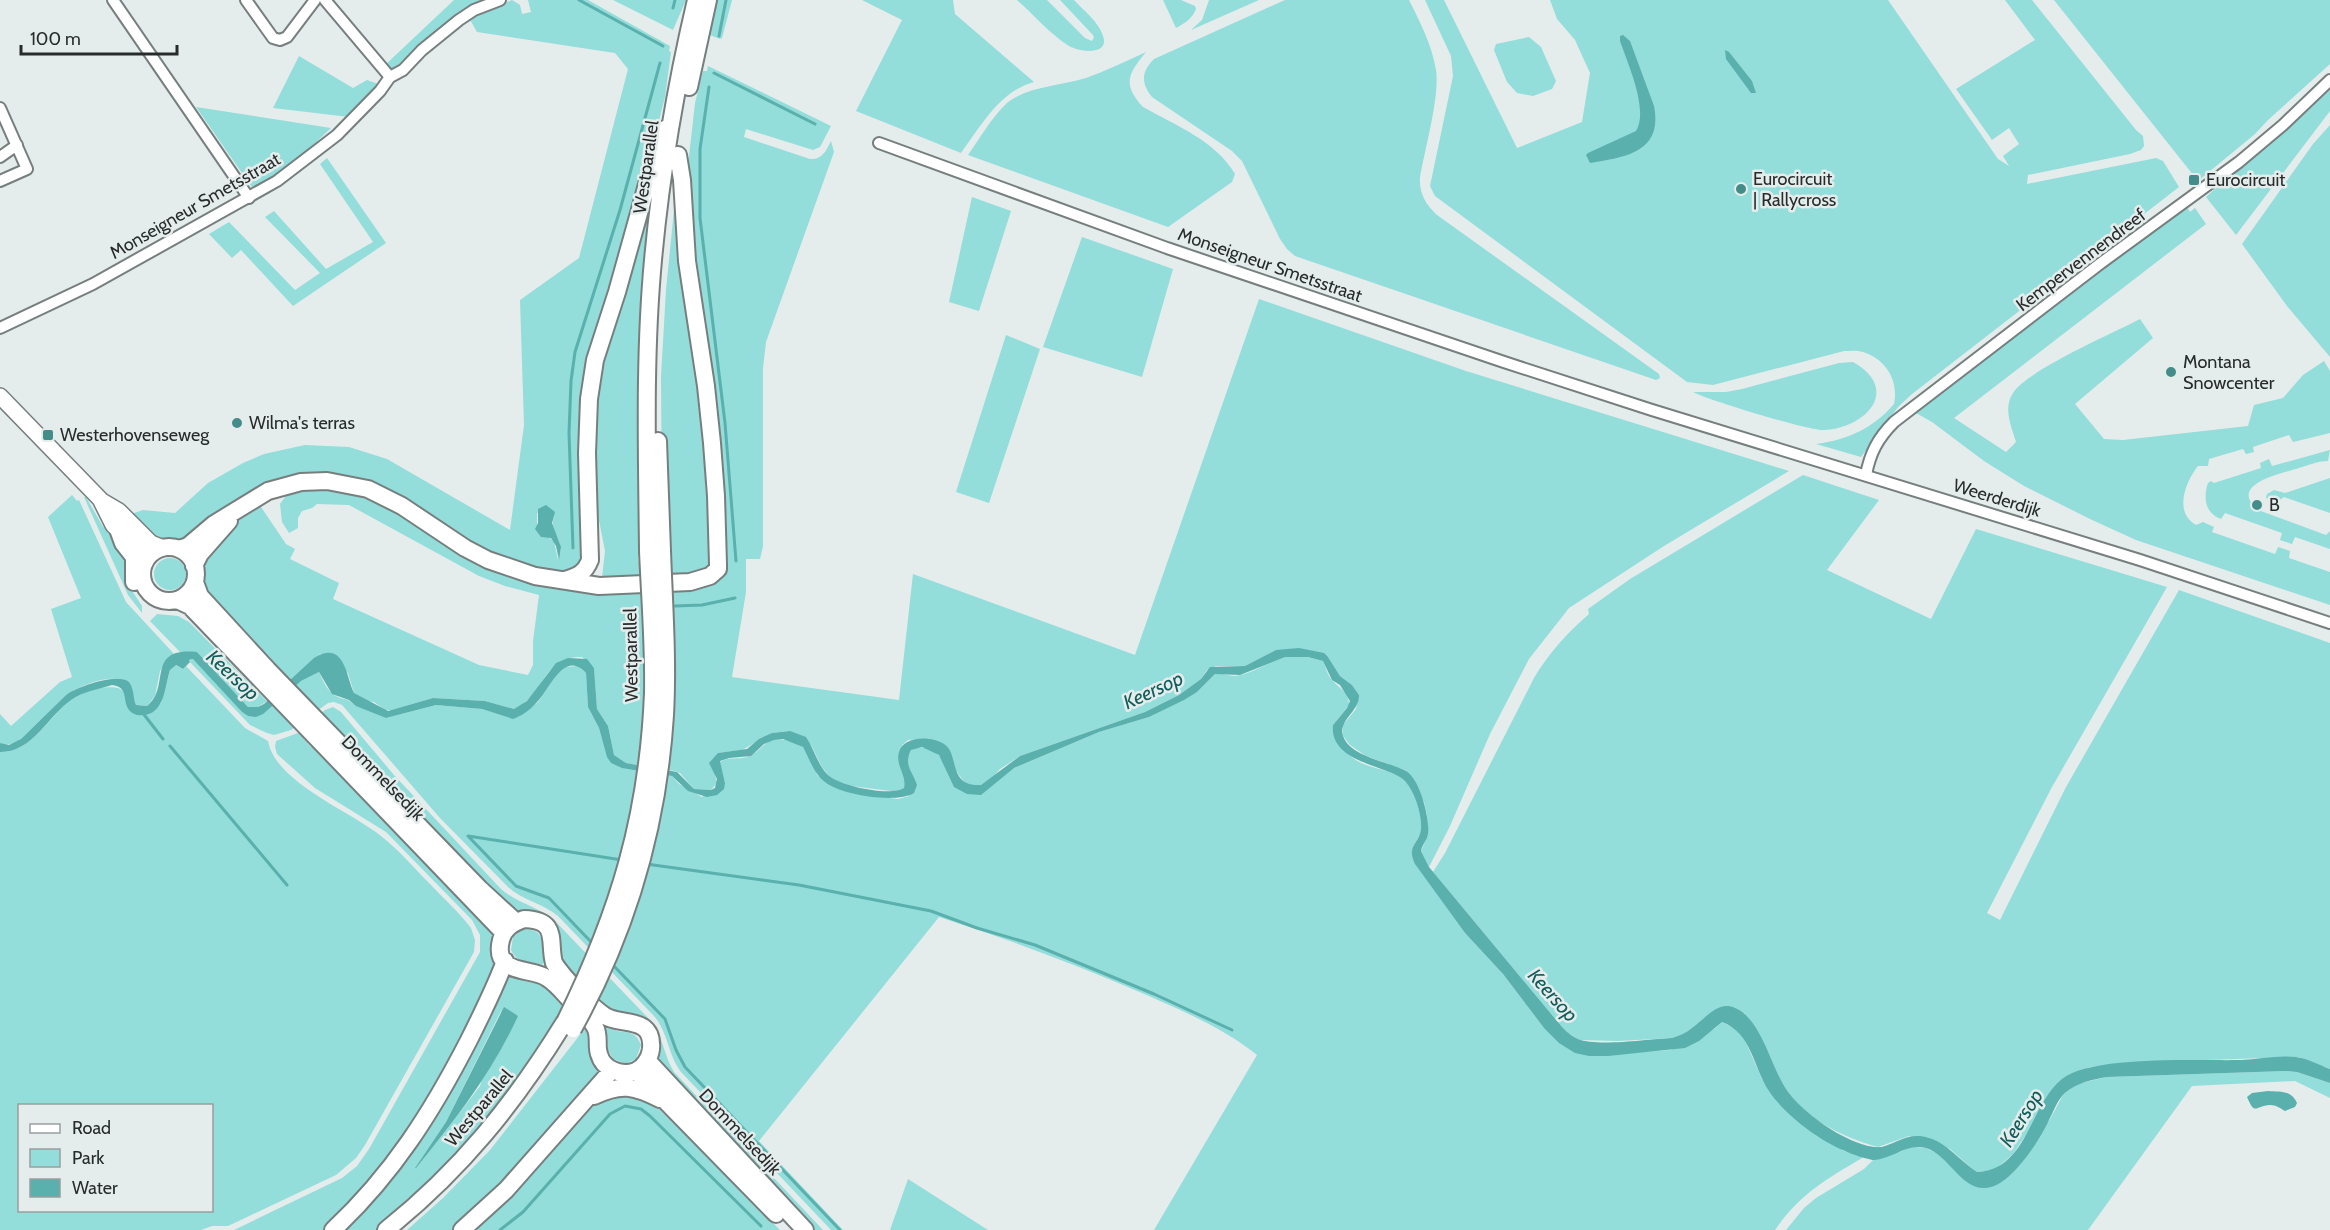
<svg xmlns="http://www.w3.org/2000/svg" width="2330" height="1230" font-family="Cabin,sans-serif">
<rect width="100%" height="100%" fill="#e4edec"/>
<path fill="#93ddda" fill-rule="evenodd" d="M454,0H486C451,19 424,42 397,70L387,69L384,66Z
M512,0L520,5L522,14L531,12L528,0H588L670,46L669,51L671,52L665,97L645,176L595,337L586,552L578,567L562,572L544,571L483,550L363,480L328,474L261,486L248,494L183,543L160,541L128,515L143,510L175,513L208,483L243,463L264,454L305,445L349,447L387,459L510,530L524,425L520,300L579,258L628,69L615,53L477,32L469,18ZM537,513L554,516C548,532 567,541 558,560L554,542L537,526Z
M613,0H686L673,30Z
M715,0H732L722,38L720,39L710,35Z
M862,0H953L955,14L1034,82C1000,91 981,126 961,153L856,111L902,20Z
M1017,0H1047L1085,38L1092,41L1094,37L1092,34L1060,0H1074C1083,10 1099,22 1103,36C1110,56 1079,52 1069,46C1050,34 1034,15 1017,0Z
M1163,0H1181L1195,6L1196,9C1192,19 1185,23 1176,28Z
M1209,0H1259L1191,30L1202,20Z
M1285,0H1409C1420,22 1432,45 1436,70C1440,95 1425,149 1420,177C1419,193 1425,204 1437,215L1659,374L1660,378L1656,380L1295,256L1287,249L1280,239L1242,161L1232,151L1152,97C1141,83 1141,72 1154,59Z
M1425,0H1444L1517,148L1582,122L1590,73L1575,40L1557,19L1550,0H1888L1998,159L2009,166L2003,156L2019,144L2009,128L1992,140L1956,89L2035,40L2005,0H2032L2136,130L2143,136L2144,146L2141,150L2130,154L2028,175L2027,184L2156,158L2163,161L2179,187L1912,394L1898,407L1861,457L1816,444C1847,440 1874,428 1894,404C1899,381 1886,359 1863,352C1857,350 1849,351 1844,351L1713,385L1687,382L1435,196L1430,186L1453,76L1451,56Z
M2054,0H2330V64L2268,120L2255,134L2198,181Z
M1529,37L1541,47L1556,81L1552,89L1533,96L1517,93L1507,82L1494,50L1496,44Z
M1146,52C1128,74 1122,84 1143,107C1175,125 1216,141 1235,174L1232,182L1168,227L968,155C980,138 992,117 1007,103C1028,86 1061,86 1086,78C1106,71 1126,61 1146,52Z
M299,56L353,88L367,80L381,85L349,117L273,108Z
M708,66L831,126L820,147L813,150L746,129L744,137L810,159C822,160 826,151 831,141L834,152L766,342L763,368V546L760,559H746V592L732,677L899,700L913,574L1135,655L1259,299L1466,371L1789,471L1664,546L1569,608L1529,659L1490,734L1450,826L1429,867L1421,851L1428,835L1427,814L1424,802L1405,770L1366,756L1350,745L1343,736V725L1356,709L1359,695L1352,685L1340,676L1328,657L1276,650L1245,666H1216L1207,670L1201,679L1179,695L1145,712L1020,756L1000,769L993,777L981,785L974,786L965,783L954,768L952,760L919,739L908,740L902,745L906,781L904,788L899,792L851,786L837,781L829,776L822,767L811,745L789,731L772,733L742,750L718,753L715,774L717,783L711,790L694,789L680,773L675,771L626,763L614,755L608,726L597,709L594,668L582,657C541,656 546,696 514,709L485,701L433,698L392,710H385L374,702L366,701L354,693L348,673L320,654L288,682L205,596C203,587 199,577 201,568C204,553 246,512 259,504L286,544L295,549L290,559L339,583L333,599L479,665L528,675L533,665V641L539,595L505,586L479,576L349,505L317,504L312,508L302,511L298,518V528L289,533L282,522L280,504L288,493L306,488L344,490L377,501L487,567L690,588L708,586L718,579L705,357L687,174L695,103L703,71H707Z
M2330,85V111L2236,235L2206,197Z
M196,107L331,128L288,169L255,189L251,186Z
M2330,125V357L2287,306L2242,244L2313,144Z
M663,136L638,561L671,560L662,508L661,376L666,290L677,180L702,387L712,562L709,568L686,575L602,578L605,551L595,500L593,451L600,364Z
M327,158L386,243L293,306L241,250L232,258L209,234L229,222L295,290L320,273L265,217L274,211L326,269L373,242L320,164Z
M972,197L1011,211L979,311L949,302Z
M2186,205L2190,212L2195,208L2206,224L1954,418L2006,452L2016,442C2011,426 2003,408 2013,393C2029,369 2112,334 2140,319L2153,338L2075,404L2104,439L2123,440L2248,426L2254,405L2283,398L2303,375L2324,361L2330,371V433L2293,442L2289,435L2253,447L2254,452L2246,454L2243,449L2209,459L2208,466H2198C2186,481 2173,512 2196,525L2203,522L2214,527L2212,532L2275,554L2278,547L2290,551L2289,558L2330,572V605L2136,540L2090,519L2024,486L1984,461L1932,422L1916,413Z
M1082,237L1173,269L1142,377L1043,347Z
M1006,335L1040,349L989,503L956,492Z
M1853,362C1901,389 1867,427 1825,430C1809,431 1708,400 1693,392H1726L1742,389L1839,363Z
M2330,450L2328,461C2317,461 2306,466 2296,469C2278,474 2228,485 2258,510L2326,535L2330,531V549L2295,537L2292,544L2280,540L2282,533L2225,513L2221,519C2205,513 2203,498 2208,483L2211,481L2214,483L2261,468L2260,463L2269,459L2272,466Z
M1803,475L1879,500L1827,570L1931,619L1976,529L2167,587L2052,787L1987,913L2000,920L2066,787L2179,590L2330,643V1069L2299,1057L2176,1061L2090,1067L2054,1087L2036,1120L2013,1154L1995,1170L1976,1172L1950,1149L1909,1136L1878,1147C1841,1137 1801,1117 1781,1082C1769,1058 1760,1034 1744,1013L1709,1015L1683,1035L1672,1038L1618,1041L1580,1040L1568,1033L1557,1021L1433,872L1445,853L1534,678C1549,653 1567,633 1589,614L1588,609L1630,579Z
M2330,478V513L2284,497L2278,501L2266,498L2267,494L2274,490L2285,493Z
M72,495L77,501L79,500L126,602L175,655L168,657L160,671L155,696L147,706L136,705L129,682C112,672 81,685 66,695L21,739C14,744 8,746 0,743V714L11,726L60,682L72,677L51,609L81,598L48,517Z
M84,497H86L102,525L125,552L129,586L142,606V613L128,595Z
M154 574a16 16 0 1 1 32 0a16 16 0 1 1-32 0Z
M157,614L178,616L189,622L267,701L258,707H248L197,652H180L150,621Z
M1285,657H1308L1323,661C1326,667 1327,675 1332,680C1340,689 1349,692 1349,705L1333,725C1338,734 1342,746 1349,754C1364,772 1396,766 1409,785C1416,797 1422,816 1421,829C1419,843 1407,847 1415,863L1465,933L1503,974L1544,1028L1589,1056L1670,1050L1714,1029L1722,1022L1736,1029L1744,1038L1762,1079L1844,1151L1863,1156L1862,1158C1825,1180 1800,1194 1775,1230H1154L1257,1055C1225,1029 1187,1013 1149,996C1080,966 1011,940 939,917L759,1141L843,1230H831L681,1072C668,1055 668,1032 654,1016L558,916C542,903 522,900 508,887L440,818L342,705L334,702L328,703L291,730L274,735L267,733L250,725L189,661L193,659L199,663L242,712L248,716L301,681L319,672C323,681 328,693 338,697C344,700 347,698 352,703L386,718L436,705L482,709L510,718L518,717L538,702L556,675L565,667L578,666L586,673L588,707L599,728L606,752L611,763L616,765L672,776L679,784L702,797L725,783L720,762C729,756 738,760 747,757C755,754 758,750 763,746C775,735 790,740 803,747L818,776L855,793L898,799L909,796L907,759L911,750C937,737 955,777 967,794L1014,768L1099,732L1149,717L1197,692L1215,674C1222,673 1228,676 1235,676C1252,674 1268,662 1285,657Z
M175,665L183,669L186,666L245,728L268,741C275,782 350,811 381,836C399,850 414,868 430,884C444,899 459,912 471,928L475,940L474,952L365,1145L356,1158L336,1175L228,1226H212L201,1230H0V752C30,753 48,719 69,701C79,693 115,680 124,692C127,696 127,704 129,709L160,705L165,691L170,670ZM20,1106H212V1210H20Z
M333,707L341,712L394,775L501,889C517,903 538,907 554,920L651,1021C663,1036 664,1056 674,1072L823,1230H811L656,1062L655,1039L607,1011L560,963L559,943L518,914L509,910L328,725L331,721L326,716L303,738L311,747L313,746L494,927L498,966L430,1106L330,1230H234L342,1178L357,1166L369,1149L480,952V935L472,920L386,832L315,788L277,754L275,747L276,741L298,733L325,710Z
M524,929C548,929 540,947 545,961L542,965C529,960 518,965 511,950L513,936Z
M511,974L539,980L589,1026L603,1071L459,1230H407L443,1198L490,1150L579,1036L582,1029L558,1016L555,1023L500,1111L380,1230H338L359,1210L508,975ZM502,1009L480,1086L441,1137L415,1168L446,1122Z
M598,1017C603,1022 607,1027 614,1030C626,1034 635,1029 641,1045L636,1059L626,1064L613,1059L608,1050L607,1035Z
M2286,1071L2297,1072L2330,1083V1098L2295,1081L2192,1086L2088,1230H1786L1804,1208L1816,1198L1864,1169L1873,1160L1914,1147L1926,1148L1936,1153L1985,1188L2049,1121L2063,1095L2076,1084L2107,1077Z
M623,1091L650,1101L661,1111L780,1230H468L517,1190L593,1104Z
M908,1179L988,1230H890Z"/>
<path fill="#59b0ad" d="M1623,35L1630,41L1654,106C1663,152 1626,157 1590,163L1586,155L1588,153L1636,131C1649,110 1628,64 1620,41V36Z
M1725,50L1729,52L1752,81L1756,93H1751L1726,59Z
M546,505L555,512L552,523L561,547L559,560L556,546L551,538L541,537L535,529L538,523V509Z
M1299,648L1324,653L1328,657L1340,676L1352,685L1359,695C1360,711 1338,720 1343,736C1350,757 1390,762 1406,771C1420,779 1430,819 1428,834C1427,841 1422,844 1421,851L1429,867L1557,1021C1563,1028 1569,1035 1578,1039C1597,1047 1649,1039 1672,1038C1679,1036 1686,1033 1692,1028C1705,1019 1718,1000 1735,1008C1762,1019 1771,1069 1788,1092C1800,1108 1820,1123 1837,1133C1848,1139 1872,1151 1885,1146C1897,1142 1906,1135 1920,1136C1945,1139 1957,1159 1977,1172C2027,1171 2030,1104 2062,1079C2092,1055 2200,1061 2241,1060C2259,1059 2278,1055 2296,1057C2307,1058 2319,1065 2330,1069V1083L2297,1072L2286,1071L2107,1077C2091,1080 2078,1082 2065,1093C2057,1100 2054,1111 2049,1120C2040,1140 2010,1187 1986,1188C1961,1190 1949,1155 1926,1148C1907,1143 1892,1159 1874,1160C1869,1160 1848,1153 1843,1150C1819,1140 1784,1114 1769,1091C1753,1067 1752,1033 1722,1022L1699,1041L1685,1048L1608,1056H1589L1575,1053L1559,1043L1544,1028L1503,974L1465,933L1415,864C1406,845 1419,845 1421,829C1422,815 1415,792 1405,781C1390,765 1329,764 1333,725L1347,708L1350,701L1340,685L1332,680L1323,661L1308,657H1285L1240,675L1215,674L1197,692L1184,700L1149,717L1099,732L1014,768L981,795L967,794L954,787L939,755L922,747L911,750C903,765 913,772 917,785L914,793C896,804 841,795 825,782C814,774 809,758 803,747L783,739L774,740L764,744L751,756L729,758L720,761L725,783L724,789L717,795L707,797L688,791L672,776L622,768L611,763L607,757L599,728L588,707L586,673C564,649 550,689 537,702C531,709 522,716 513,719L482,709L436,705L386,718L356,706L349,700L332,694L319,672L301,681L263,714L256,717L248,716L242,712L193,659L189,660L190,662L183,669L176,665L170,670C165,685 165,715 142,715C138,716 132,714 129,710C122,700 129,687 112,685C99,689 82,692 71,700C48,716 32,753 0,752V743L9,745L21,739L66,695C76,687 118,672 129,682C134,688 133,698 136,705L147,706C172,687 144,647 197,652L248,707H258L264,704L314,658C345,639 346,677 354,693L388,711L433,698L485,701L514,709L527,701L556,663L568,658L587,659L594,668L597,709L608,726L614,755L626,763L677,772L694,789L711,790L715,788L717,779L709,763L718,753L747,749L759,739L772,733L790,731L806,737C814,749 817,763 827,774C838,786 891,797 904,788C907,775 895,765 899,752C904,735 932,736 944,744C960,754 947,787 981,785L1020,756L1145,712L1179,695L1201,679L1210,667L1245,666L1276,650Z
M504,1007L518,1016C492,1073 455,1120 416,1168H415L446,1122Z
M2268,1091C2280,1092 2291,1090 2297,1103L2295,1107L2285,1111C2280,1108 2276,1105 2270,1105C2255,1106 2255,1116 2247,1097L2252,1093Z"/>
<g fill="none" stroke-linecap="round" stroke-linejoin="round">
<path stroke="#59b0ad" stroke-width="3" d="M579,0L663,46
M673,8L675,0
M719,36L726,0
M714,73L815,124
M709,87L700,149V218L725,423L736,561
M573,548L569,433L571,381L575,352L620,210L660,63
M675,606L702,605L735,598
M142,712L163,739
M170,746L287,885
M646,864L799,885L931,911L977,928L1035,945L1154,994L1232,1030
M594,945L549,898L516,886L468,836L622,860
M611,963L665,1019L676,1050L685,1067L840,1230
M500,1230L523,1212L610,1114L625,1106L641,1109L650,1116L761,1226"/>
<g stroke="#777f7e" stroke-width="14">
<path id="street" d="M113,0L249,198
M246,0L273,38L280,40L287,37L315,0
M325,0L390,77
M0,108L27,169L0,181
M879,143L1167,248L1504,362L1652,410L2140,560L2330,623
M0,157L17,145
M0,328L93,284L277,181L337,135L380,91L390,77L403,70L422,50L459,20L474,10L500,0
M1866,475C1870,453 1878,438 1894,422L2101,263L2239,162L2283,125L2330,80"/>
</g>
<g stroke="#777f7e" stroke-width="18">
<path id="secondary" d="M0,396L100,499L113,525L141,552L145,563
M102,501L119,511L151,543L163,548"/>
</g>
<g stroke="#777f7e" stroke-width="20">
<path id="primary" d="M689,87L708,0
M658,441L662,551
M119,532L123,543L134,557V582
M142 574a27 27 0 1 1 54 0a27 27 0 1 1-54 0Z
M179,549L188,546L214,524L268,491L301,482L327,481L368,489L402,506L465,548L488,560L535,576L599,586L690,582L710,576L718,569V564L716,496L712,443L706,386L687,261L682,180L678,155
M648,551C647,454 644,357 653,260C661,173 676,85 696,0
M194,566L200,554L229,521
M565,580C578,576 585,573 590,560L587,453L589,399L595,360L617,292L660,138L665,129
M195,582L200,596L268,670L480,889L516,922
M177,600L190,606L504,933
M524,919C560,920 548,942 554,963C563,977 591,1007 605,1016C620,1026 654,1015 651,1049C650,1058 644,1067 636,1071C621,1077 603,1069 599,1054C596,1045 600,1036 595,1027C590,1018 581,1011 573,1003C565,995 557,984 547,978C532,967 492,976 501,940C504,928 513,923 524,919Z
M647,1060L805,1230
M636,1071L776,1214
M594,1096C621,1083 634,1086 660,1099
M333,1230C393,1174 432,1112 469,1040C482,1014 495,988 505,961
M386,1230C461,1170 514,1104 564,1023
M462,1230L506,1190L612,1070"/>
</g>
<use href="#street" stroke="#fff" stroke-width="10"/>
<use href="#secondary" stroke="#fff" stroke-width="15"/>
<use href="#primary" stroke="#fff" stroke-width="16"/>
<g stroke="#777f7e" stroke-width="20" stroke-linecap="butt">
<path id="primary-bridge" d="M565,1022C619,912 648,816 653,693C654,646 650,598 648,551
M573,1029C627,932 658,826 665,715C668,661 664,605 662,551"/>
</g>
<use href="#primary-bridge" stroke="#fff" stroke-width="16"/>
</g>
<g fill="#448c8a" stroke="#e4edec" stroke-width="2">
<rect x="2188" y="174" width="12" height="12" rx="3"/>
<circle cx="1741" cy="189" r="6"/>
<circle cx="2171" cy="372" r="6"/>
<circle cx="237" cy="423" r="6"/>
<rect x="42" y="429" width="12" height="12" rx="3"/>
<circle cx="2257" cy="505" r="6"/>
</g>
<g text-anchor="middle" stroke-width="5" stroke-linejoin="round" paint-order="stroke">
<g font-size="18" fill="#282b2b" stroke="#e4edec">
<text transform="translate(646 167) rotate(-82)" y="6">Westparallel</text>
<text transform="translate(195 206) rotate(-30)" y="6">Monseigneur Smetsstraat</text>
<text transform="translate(2081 260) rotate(-37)" y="6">Kempervennendreef</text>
<text transform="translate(1270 265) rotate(19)" y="6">Monseigneur Smetsstraat</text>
<text transform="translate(1997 498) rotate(17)" y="6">Weerderdijk</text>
<text transform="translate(631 655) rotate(-91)" y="6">Westparallel</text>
<text transform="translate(383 778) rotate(46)" y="6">Dommelsedijk</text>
<text transform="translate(479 1108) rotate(-50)" y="6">Westparallel</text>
<text transform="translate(740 1132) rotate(47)" y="6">Dommelsedijk</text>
</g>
<g font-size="18" fill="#282b2b" stroke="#e4edec" text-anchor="start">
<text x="1753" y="185">Eurocircuit<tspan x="1753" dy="21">| Rallycross</tspan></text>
<text x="2206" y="186">Eurocircuit</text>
<text x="2183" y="368">Montana<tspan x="2183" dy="21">Snowcenter</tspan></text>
<text x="249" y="429">Wilma's terras</text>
<text x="60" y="441">Westerhovenseweg</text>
<text x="2269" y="511">B</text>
</g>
<g font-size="20" font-style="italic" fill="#125c5b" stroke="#e4edec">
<text transform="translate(233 675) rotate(43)" y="7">Keersop</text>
<text transform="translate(1153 690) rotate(-25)" y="7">Keersop</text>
<text transform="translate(1553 995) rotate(48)" y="7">Keersop</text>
<text transform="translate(2021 1118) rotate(-58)" y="7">Keersop</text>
</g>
</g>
<rect x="18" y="1104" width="195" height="108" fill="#e4edec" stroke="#999f9f" stroke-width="1.5"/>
<rect x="30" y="1124" width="30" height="9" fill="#ffffff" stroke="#999f9f" stroke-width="1.5"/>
<text x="72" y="1134" font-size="18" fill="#282b2b">Road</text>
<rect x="30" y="1149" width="30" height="18" fill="#93ddda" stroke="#999f9f" stroke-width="1.5"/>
<text x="72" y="1164" font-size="18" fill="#282b2b">Park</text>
<rect x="30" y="1179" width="30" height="18" fill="#59b0ad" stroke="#999f9f" stroke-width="1.5"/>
<text x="72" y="1194" font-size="18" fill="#282b2b">Water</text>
<path d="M21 45v9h156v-9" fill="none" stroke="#282b2b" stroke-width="3"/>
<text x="30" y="45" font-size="18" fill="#282b2b" stroke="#e4edec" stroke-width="4.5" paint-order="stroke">100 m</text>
</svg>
